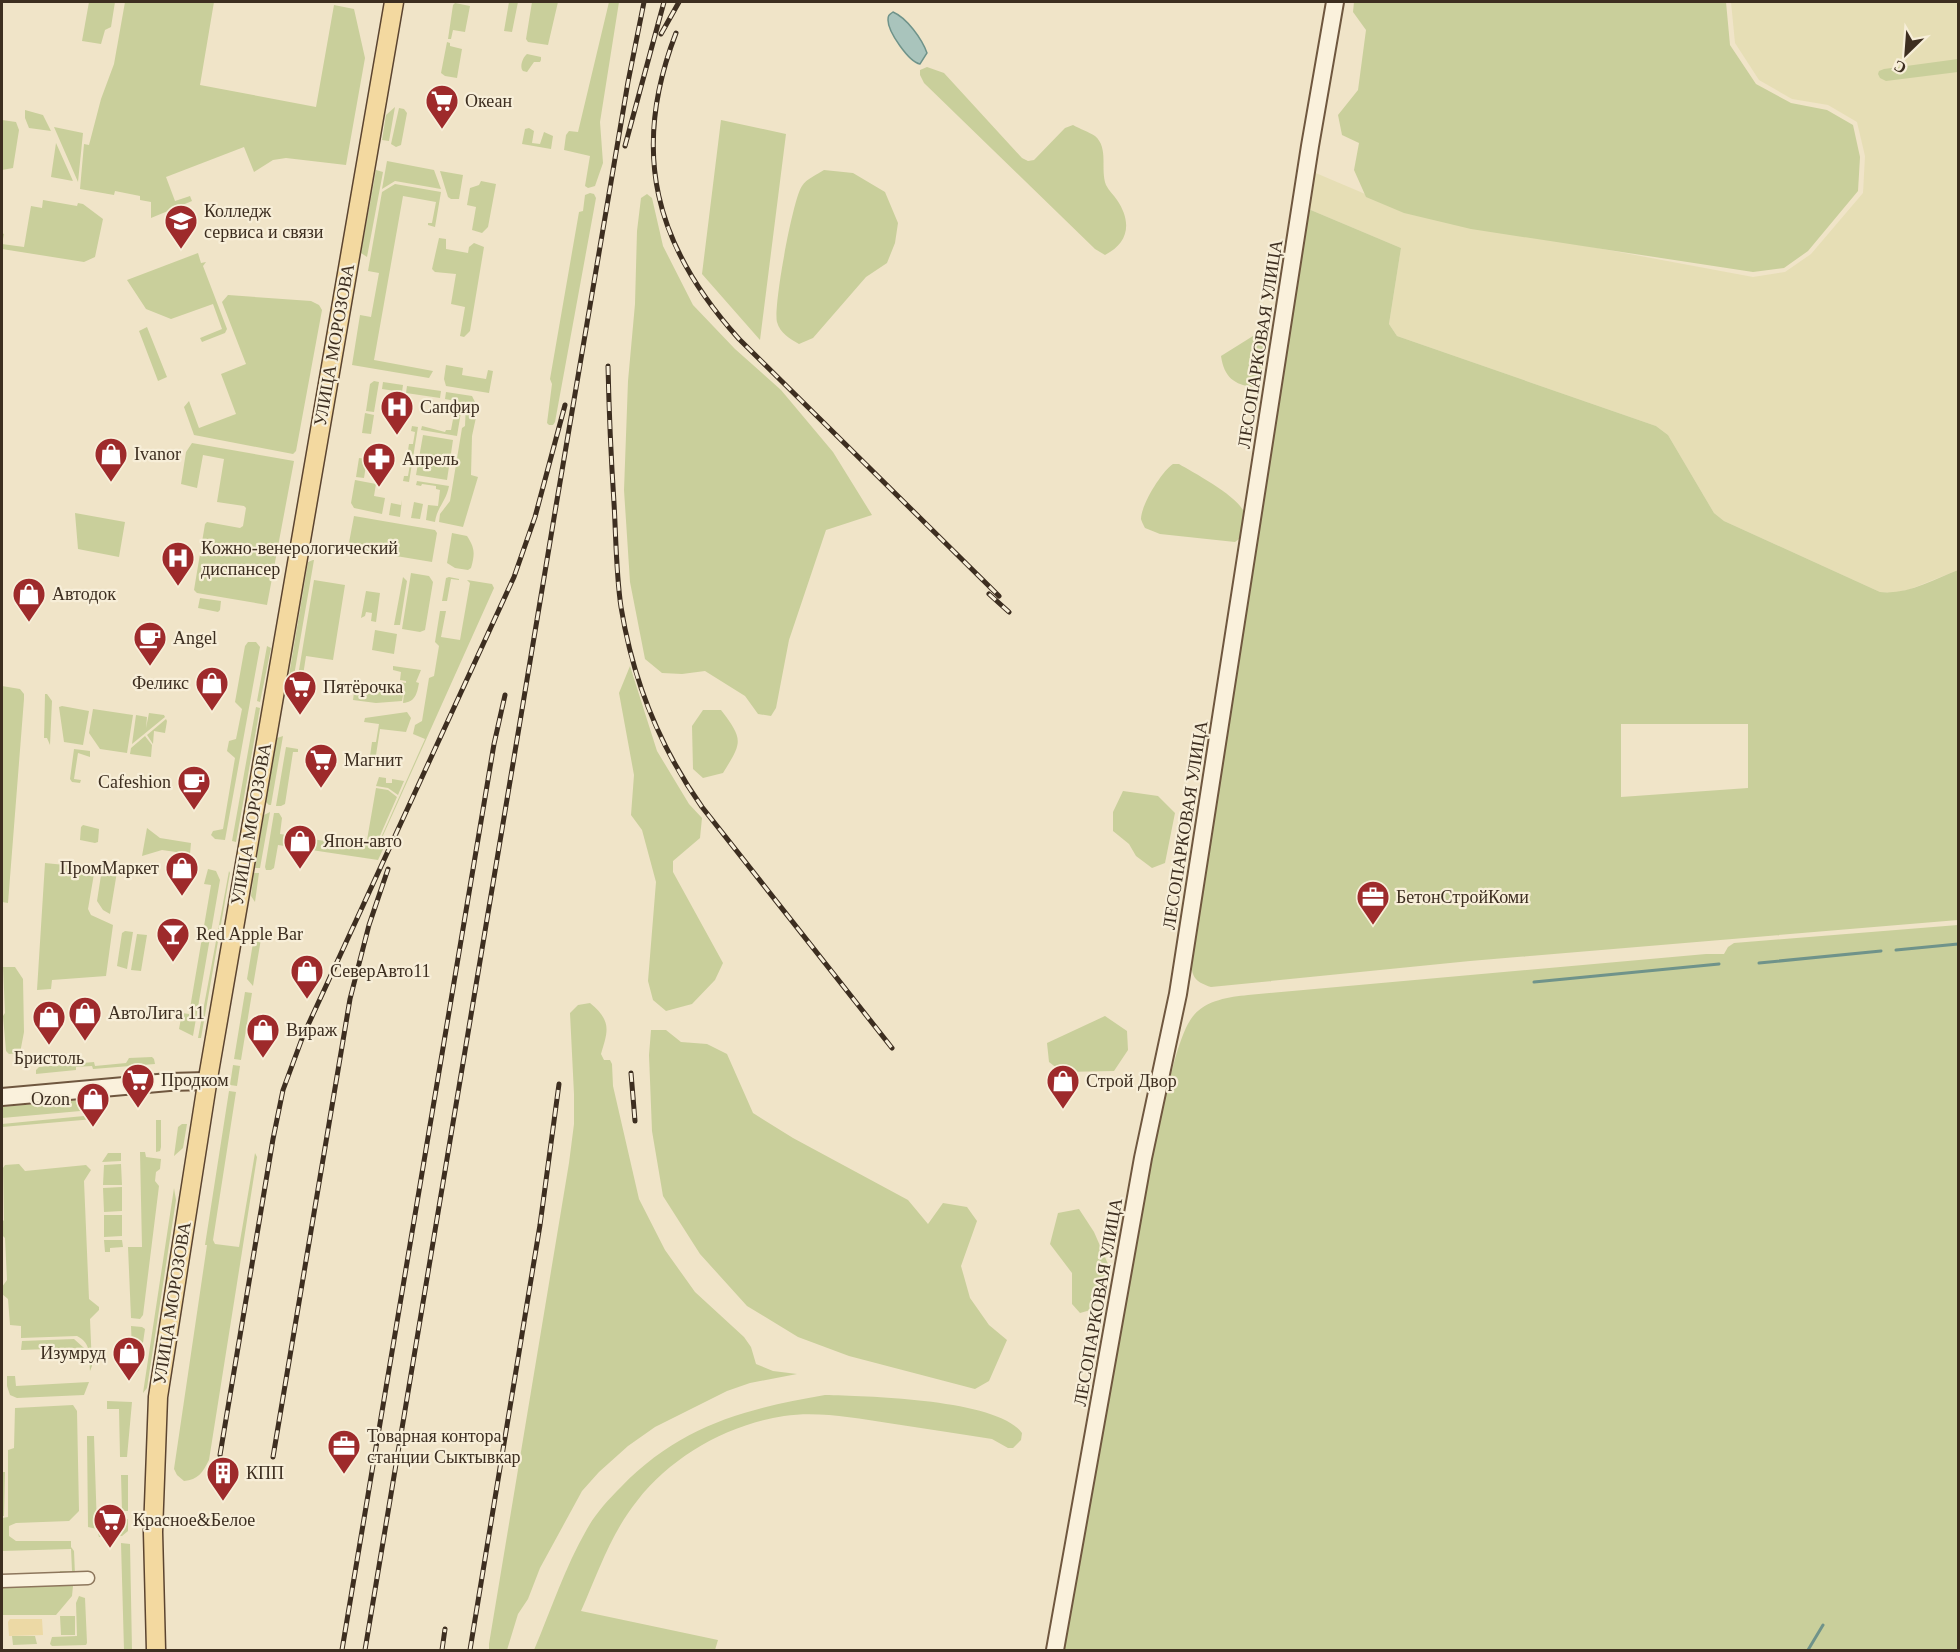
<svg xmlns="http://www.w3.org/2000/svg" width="1960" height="1652" font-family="'Times New Roman',serif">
<rect width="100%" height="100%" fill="#f0e4c8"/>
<path fill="#e6deb5" d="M1731,2H1958V570L1908,590L1893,593L1880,592L1724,521L1714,513L1668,435L1656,426L1397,336L1389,324L1401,248L1306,208L1311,171L1410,213L1753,277L1785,272L1811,254L1863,193L1865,156L1857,122L1828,105L1792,99L1759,80L1735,43Z"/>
<path fill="#c9cf9b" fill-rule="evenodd" d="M89,2H115L111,27L105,30L101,44L82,41Z
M125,2H214L200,85L316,107L334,5L354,9L365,58L346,165L286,158L273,160L254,172L244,147L166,177L175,201L190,196L192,201L151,218V202L140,200V196L115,191L114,195L80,189L84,144L89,145L101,99L114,64Z
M509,2H518L512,32L504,31Z
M532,2H558L548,45L528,42L526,39Z
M609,2H619L600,122L603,163L595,186L588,188L585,186L590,156L564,150L566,135L569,131L578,132Z
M1354,2H1726L1730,45L1756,84L1791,103L1827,110L1853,125L1860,157L1858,191L1808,251L1784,268L1753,272L1471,229L1404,213L1366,197L1354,170L1359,143L1342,135L1338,115L1358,90L1366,30L1353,12Z
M455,3L470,6L465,32L453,30L451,39H448L453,5Z
M447,42L450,43V46L462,49L457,78L445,76L441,73Z
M527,54L541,57V60L540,62H534L527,72L523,71C519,67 523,57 527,54Z
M1958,59V72L1886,81L1880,78L1878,74L1879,71L1884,69Z
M927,67L944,73L1022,158L1028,161L1034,160L1065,128L1073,125C1080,129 1089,132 1095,136C1109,148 1100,169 1106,185C1109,191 1114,195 1117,200C1132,222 1129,243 1105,255L1095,249L924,83L920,75V70Z
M395,107L389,141L382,140L386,115Z
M399,108L404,109L407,113L401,145L396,147L391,144Z
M25,110L43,115L51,131L29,128L25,118Z
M2,120L16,122L19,130L13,168L2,170Z
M721,120L786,134L760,340L702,274Z
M54,127L83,133L78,182Z
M529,128L534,131L532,143L540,144L544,132L553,136L551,149L522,144L525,129Z
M56,143L73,181L51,177Z
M387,161L434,170L441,189L395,181L382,189Z
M376,170L383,172L367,257L361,253Z
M824,170L853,173L885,192L898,223L895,243L887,263L866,277L813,338L799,344C790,339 780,333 777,322C773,307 793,198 802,186C806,179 818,174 824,170Z
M440,171L463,175L459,199H451L448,197Z
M481,181L496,184L488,227L482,233L472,230L476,207L467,205L470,188L479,185Z
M395,184L441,192L435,227L428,225V223H432L436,202L403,196L374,360L433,371L429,378L352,365L360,315L371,317L379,273L368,271L382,192Z
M590,193L594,194L596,198L555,422L553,425H549L547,423L552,384L550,379L579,212L583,211L585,195Z
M647,194L652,198L663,246L693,305L735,349L781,390L833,452L872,515L826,530L789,640L776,708L771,716L758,714L745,696L705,671L682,674L662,673L645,659L630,582L624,490L628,381L635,304L637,231L641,198Z
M43,200L77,206L78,203L83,204L103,219L95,257L84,262L2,249V233L4,234L2,244L24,247L31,206L42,208Z
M1306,208L1401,248L1389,324L1397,336L1656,426L1668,435L1714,513L1724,521L1880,592C1907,595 1933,580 1958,570V920L1470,961L1211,987C1204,985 1195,981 1193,974C1188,962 1198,916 1199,902ZM1621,724H1748V788L1621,797Z
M439,238L446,239V249L468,253L469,247L474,243L484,247L470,331L464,337L460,336L465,307L451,304L456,274L435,272L432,269Z
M198,253L201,263L206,262L203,266L227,329L225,333L202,342L200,338L222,329L213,304L171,319L146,309L127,280Z
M228,295L311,301L319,305L322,310L296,451L293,454L194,435L184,407L189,401L199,428L236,414L221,374L246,364L222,302Z
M147,327L167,377L158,381L139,331Z
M1253,336H1262C1268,347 1263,379 1254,387C1234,385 1224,377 1221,356Z
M446,365L463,368L462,375L486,379L488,370L493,371L489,393L446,386L444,379Z
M374,381L379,382L374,412L366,411L370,384Z
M383,382L403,385L402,392L382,389Z
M407,386L441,391L440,398L406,393Z
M446,392L472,396L478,408L472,436L471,475L478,477L463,527L439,522L440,514L450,501L462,428L465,426L466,403L445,399Z
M445,403L462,406L457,436L421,430L422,426L445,432L446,430H451L454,414L444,412Z
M365,413L374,415L371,434L362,433Z
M412,426L418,427L409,482L403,481L404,476H408L410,464L406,463L409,444H413L415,432L411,431Z
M423,435L453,440L447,480L416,475Z
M192,443L294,461L267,605L197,593L194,590L205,524L207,522L240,528L243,526L246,508L244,506L217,502L224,459L203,455L197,488L181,484L186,452Z
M359,458L367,459L364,478L356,477Z
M1173,464H1179C1194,473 1244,499 1245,516C1245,523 1241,532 1239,539L1235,542L1160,534L1145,528C1144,526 1141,520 1141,519C1141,505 1162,471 1173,464Z
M355,480L376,484L374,496L385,498L382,514L354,508L351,503Z
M417,481L449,486C446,502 437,507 435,522L426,520L428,505L438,506L440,490L436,489V486L422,484L421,486L416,485Z
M402,500L400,517L389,515L391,503L401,505Z
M414,502L423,504L420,519L411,518Z
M75,513L125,522L119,557L78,549Z
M354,516L435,530L437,533L432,562L348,548Z
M452,533L467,536C475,548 475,554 471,568L468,570L455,568L447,563Z
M313,560H314L291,693L287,687L308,562Z
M411,573L429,576L433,582L425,630L420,632L402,629Z
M403,577L407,581L400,625H394Z
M449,577L459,579V580L451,579L447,601H442L446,578Z
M314,580L345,585L333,660L306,656L300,695L295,694Z
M467,580L492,584L494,588L381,840L386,843L378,860L278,845L274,868L271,870H266L265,867L274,813H279L282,818L280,834L350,845L380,840L425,739L413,734L415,725L422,721L429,678L434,676L439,646L435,642L440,611H446L441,637L460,640L470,583Z
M366,591L380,593L376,622L371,621L372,613L366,612L365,616L361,618Z
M200,598L221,601L220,610L218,612L198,608Z
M375,630L397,634L394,654L372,650Z
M248,642H256L260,647L225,840L215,839L211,835L213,831L223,829L235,758L227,751L229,741L236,739L242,709L235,702L245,646Z
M267,646L271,648L260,702L257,701Z
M393,666L421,670L416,682L419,683C417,694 415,702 403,703L405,683L402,701L376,703L353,700L355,684L398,691L399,682L406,683V681L400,680L401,672L393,670Z
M630,666L657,751L689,804L702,818L700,838L673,861V872L723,963L715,980L692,1004L666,1011L653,1000L648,981L656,882L642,830L631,815L634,775L619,693Z
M2,686L20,689L24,694V699L8,903L2,902Z
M45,694H47L52,701L50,745L47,738H44Z
M62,706L89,711L83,745L64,742L59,707Z
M256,707L260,708L236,842L232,841Z
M93,709L133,715L127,753L100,749L89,733Z
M703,710H721C744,740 742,742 723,773L703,778L693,769L692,726Z
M407,712L411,718L406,732L380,729L376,755L370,756L372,742H376L379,724L364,722L365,718Z
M149,713L164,715L165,717L132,744L136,715L147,717L146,728Z
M166,719L167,721L165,733L154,731L153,744L147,735Z
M145,736L152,745L151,757L130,754L131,748Z
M283,736L271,805H269L266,802L277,738Z
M286,747L298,749V752H293L285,804L281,806H276Z
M74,749L90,751V757L78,753L74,779L81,780L80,783L72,782L70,779Z
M379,777L386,778V783H392V779L404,781L398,795L388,788L376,786Z
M376,788L388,790L397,797L379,838L367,840Z
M1123,791L1158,796L1175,813L1165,863L1152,868L1136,856L1129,844L1113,831V812Z
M270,812L260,868H255L264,815Z
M83,825L99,829L98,842L95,843L80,840L81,827Z
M147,828L160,838L191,843L190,854L162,850L142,856Z
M45,863L95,868L88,909L91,915L113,925L106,976L52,980L51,989L37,990Z
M102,869L117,872L110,914L103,910L97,901Z
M208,869L216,871L220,880L193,1036L179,1029L182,1013L189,1014L211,885L204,884Z
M229,871L230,873L201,1038H198Z
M254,873H259L255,902L251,896Z
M1958,925V1650H1063C1082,1552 1100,1454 1116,1355C1130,1270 1142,1184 1164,1101C1170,1080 1180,1030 1194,1015C1207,1000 1229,997 1248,995L1706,954H1724L1728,947L1734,943Z
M125,931L133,932L127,969L117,966L122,933Z
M262,933L253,986L247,979L254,937Z
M137,934L147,935L141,971L131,970Z
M3,967H15L23,979L24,1032L20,1053L9,1054L6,1051L3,1016L5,1013Z
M245,992L252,993L241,1060L234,1059Z
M590,1003C612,1021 608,1031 601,1054L604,1060H610L612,1064L613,1086L639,1199L665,1250L695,1292L744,1337L751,1347L756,1364L773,1371L797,1374L750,1383L727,1391L655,1427L628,1446L599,1472L582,1491L540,1568L528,1599L518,1614L507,1650H489V1644L569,1163L574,1124V1094L570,1013L578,1005Z
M1105,1016L1127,1031L1128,1050L1114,1071L1062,1072L1049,1062L1047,1043Z
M651,1030H666L681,1042L707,1044L727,1054L753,1113L793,1138L908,1200L928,1224L943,1203L967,1207L977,1221L961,1266L970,1298L989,1325L1007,1340L989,1381L975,1389L849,1356L798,1337L747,1306L700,1254L663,1196L652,1131L649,1055Z
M152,1057L154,1059L155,1064L93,1069L92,1066L76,1067V1070L36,1074V1070L39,1067L94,1062L95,1066L126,1063L129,1058Z
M233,1065L240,1066L237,1086L230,1085Z
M229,1091L236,1092L213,1240L215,1244L239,1247L255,1153L257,1157L209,1460C203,1472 198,1480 184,1481L177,1475L174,1469L207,1245H205Z
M89,1099L100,1103L103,1109L2,1118V1107Z
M94,1115V1119L2,1127V1124Z
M156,1120H161V1147L160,1151L156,1152Z
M182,1124H187L183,1148L174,1156L178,1127Z
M140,1152H145L146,1157L161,1159L160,1169L156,1172L155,1181L159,1186L143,1315L140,1319L131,1318L128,1247H142Z
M108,1153H121V1161L102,1162Z
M19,1164L25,1171L86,1165L91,1170L84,1181L89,1299L99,1307V1310L90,1319L92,1366L90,1371C89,1357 92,1343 77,1336L21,1338V1326L10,1325L8,1299L2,1294V1287L7,1280L5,1238L2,1235V1222L4,1220L3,1168L5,1165Z
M121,1164L122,1185H103L104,1165Z
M122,1187V1211L104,1212L103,1188Z
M174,1188L176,1200L147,1388L143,1393Z
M1079,1209L1094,1232L1108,1264L1094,1309L1080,1313L1072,1304V1273L1050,1244L1058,1213Z
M104,1215H122V1236L104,1237Z
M104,1240H122L123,1247L110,1248V1252H105Z
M131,1326L142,1327L145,1329L139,1370L133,1376Z
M74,1339L84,1348V1356L75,1357V1348L21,1350L22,1341Z
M7,1376H15L16,1386L89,1382L84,1395L17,1398L10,1395L7,1386Z
M825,1395C866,1396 998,1399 1022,1433L1021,1440L1013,1448H1008L992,1439C958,1434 923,1428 888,1423C855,1418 818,1411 784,1416C727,1425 672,1456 637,1501C611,1533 597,1575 581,1611L718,1640L715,1650H534C551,1610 565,1567 587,1529C596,1513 608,1500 621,1487C680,1426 744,1409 825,1395Z
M107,1401L132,1402L127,1457H120L119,1409H107Z
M73,1405L77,1411L79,1511L69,1521L16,1523L9,1526V1536L16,1541H71V1547L74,1551L75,1575L60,1576V1571H72L71,1549L2,1551V1518L8,1517V1450L14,1448L15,1408Z
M87,1436H94L97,1528H122V1520L128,1519V1531L122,1536L99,1537L97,1529L88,1527Z
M2,1472H5L4,1516H2Z
M121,1475H128V1511H122Z
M121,1543L130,1544L132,1650H124Z
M70,1583L73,1586L72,1596L56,1615H2V1585Z
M79,1596L85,1598L87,1643L86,1645L52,1646L50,1644L52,1637L77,1636L76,1603Z
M60,1616H75V1635H61Z
M12,1636H35L37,1644L13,1645Z"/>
<path fill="#ecd9a5" d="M10,1619H42L43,1635L9,1636L8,1622Z"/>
<path fill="#a9c4bc" stroke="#6f938a" stroke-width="1.5" d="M893,12C907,18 922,39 927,53L920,64C909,62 888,32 888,20C888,15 889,15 893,12Z"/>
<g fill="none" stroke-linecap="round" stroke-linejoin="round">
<path stroke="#6f938a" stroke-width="3" d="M1896,950L1958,944
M1759,963L1881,951
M1534,982L1719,964
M1808,1650L1823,1625"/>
<g stroke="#8d765c" stroke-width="15">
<path id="street" d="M2,1581L88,1578"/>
</g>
<g stroke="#6f573f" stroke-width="20">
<path id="secondary" d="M2,1097L169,1082L207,1081
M1055,1650L1143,1158L1178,994L1310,146L1335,2"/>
</g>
<g stroke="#5b4430" stroke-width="21">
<path id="primary" d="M156,1650L153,1532L158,1397L207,1084L394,2"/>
</g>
<use href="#street" stroke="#faf1dc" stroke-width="12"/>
<use href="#secondary" stroke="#faf1dc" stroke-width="16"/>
<use href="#primary" stroke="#f3d9a0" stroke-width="18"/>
<g stroke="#3d2e20" stroke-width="5">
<path id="rail" d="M676,33C630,152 655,246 739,339L999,596
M661,34L679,2
M625,146L664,2
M608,366C609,412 611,457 614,503C616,537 616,573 621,607C633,681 659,746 702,807L892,1048
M989,594L1009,612
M631,1073L635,1121
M220,1455L273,1139L283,1090L303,1036L514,577L535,517L565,405
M273,1457L350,999L369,925L388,869
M342,1650L494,744L505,695
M365,1650L556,506L628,82L644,2
M442,1650L445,1629
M470,1650L540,1225L559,1084"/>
</g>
<use href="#rail" stroke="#f7eed8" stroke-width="3" stroke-dasharray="9" stroke-linecap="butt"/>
</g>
<defs>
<g id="supermarket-pin" transform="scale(1.725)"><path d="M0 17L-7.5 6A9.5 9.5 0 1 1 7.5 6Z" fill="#9e2a2b" stroke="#f7eed8"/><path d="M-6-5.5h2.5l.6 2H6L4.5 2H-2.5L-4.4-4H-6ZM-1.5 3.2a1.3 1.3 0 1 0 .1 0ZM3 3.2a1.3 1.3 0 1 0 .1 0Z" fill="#fff"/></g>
<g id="university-pin" transform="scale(1.725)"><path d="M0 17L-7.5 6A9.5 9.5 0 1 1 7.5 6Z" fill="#9e2a2b" stroke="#f7eed8"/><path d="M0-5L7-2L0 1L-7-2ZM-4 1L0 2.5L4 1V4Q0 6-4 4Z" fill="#fff"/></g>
<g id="hospital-pin" transform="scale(1.725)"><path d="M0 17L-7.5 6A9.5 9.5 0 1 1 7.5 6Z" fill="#9e2a2b" stroke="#f7eed8"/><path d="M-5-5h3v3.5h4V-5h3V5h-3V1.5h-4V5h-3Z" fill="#fff"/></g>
<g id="shop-pin" transform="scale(1.725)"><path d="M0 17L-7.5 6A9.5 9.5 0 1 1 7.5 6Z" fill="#9e2a2b" stroke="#f7eed8"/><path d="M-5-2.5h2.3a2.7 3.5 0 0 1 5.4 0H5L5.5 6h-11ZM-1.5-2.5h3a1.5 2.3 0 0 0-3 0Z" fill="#fff"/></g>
<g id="pharmacy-pin" transform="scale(1.725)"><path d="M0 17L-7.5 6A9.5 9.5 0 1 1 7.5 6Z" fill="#9e2a2b" stroke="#f7eed8"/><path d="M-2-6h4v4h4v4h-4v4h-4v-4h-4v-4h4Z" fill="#fff"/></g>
<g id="cafe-pin" transform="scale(1.725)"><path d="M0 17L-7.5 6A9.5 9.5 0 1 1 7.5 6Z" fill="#9e2a2b" stroke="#f7eed8"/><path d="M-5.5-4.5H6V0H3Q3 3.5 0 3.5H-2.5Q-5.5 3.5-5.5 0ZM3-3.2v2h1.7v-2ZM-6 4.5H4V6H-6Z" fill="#fff"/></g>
<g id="office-pin" transform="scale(1.725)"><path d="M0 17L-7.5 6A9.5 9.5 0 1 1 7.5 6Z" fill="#9e2a2b" stroke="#f7eed8"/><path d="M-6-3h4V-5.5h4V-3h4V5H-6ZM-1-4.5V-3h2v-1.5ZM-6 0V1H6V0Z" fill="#fff"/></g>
<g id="bar-pin" transform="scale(1.725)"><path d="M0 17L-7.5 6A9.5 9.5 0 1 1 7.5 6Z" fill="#9e2a2b" stroke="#f7eed8"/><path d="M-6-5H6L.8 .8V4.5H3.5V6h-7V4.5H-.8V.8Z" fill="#fff"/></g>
<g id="building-pin" transform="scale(1.725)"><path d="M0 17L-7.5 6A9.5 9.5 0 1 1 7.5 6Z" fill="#9e2a2b" stroke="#f7eed8"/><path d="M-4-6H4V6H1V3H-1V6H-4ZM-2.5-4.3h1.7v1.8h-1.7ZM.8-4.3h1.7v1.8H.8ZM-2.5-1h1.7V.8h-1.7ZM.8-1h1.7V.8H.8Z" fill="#fff"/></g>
</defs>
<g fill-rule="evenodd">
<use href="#supermarket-pin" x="442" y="101"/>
<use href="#university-pin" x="181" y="221"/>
<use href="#hospital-pin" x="397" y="407"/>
<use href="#shop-pin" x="111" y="454"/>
<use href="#pharmacy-pin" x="379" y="459"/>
<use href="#hospital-pin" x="178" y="558"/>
<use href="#shop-pin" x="29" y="594"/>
<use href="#cafe-pin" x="150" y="638"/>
<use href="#shop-pin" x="212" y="683"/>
<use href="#supermarket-pin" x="300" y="687"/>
<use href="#supermarket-pin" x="321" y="760"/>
<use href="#cafe-pin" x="194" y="782"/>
<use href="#shop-pin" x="300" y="841"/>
<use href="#shop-pin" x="182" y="868"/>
<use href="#office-pin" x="1373" y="897"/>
<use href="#bar-pin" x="173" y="934"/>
<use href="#shop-pin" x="307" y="971"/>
<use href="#shop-pin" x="85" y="1013"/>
<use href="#shop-pin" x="49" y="1017"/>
<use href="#shop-pin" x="263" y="1030"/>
<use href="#supermarket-pin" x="138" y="1080"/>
<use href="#shop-pin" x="1063" y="1081"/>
<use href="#shop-pin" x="93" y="1099"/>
<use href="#shop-pin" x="129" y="1353"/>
<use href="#office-pin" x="344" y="1446"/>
<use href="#building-pin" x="223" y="1473"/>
<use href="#supermarket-pin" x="110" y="1520"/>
</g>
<g text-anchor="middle" stroke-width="4.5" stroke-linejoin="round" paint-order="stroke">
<g font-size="18" fill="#3d2e20" stroke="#f7eed8" text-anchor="start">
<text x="465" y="107">Океан</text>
<text x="204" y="217">Колледж<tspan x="204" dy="21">сервиса и связи</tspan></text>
<text x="420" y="413">Сапфир</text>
<text x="134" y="460">Ivanor</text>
<text x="402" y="465">Апрель</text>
<text x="201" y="554">Кожно-венерологический<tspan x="201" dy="21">диспансер</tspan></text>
<text x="52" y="600">Автодок</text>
<text x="173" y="644">Angel</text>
<text x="189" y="689" text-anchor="end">Феликс</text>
<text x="323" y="693">Пятёрочка</text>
<text x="344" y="766">Магнит</text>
<text x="171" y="788" text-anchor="end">Cafeshion</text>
<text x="323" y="847">Япон-авто</text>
<text x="159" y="874" text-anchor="end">ПромМаркет</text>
<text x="1396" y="903">БетонСтройКоми</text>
<text x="196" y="940">Red Apple Bar</text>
<text x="330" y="977">СеверАвто11</text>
<text x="108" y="1019">АвтоЛига 11</text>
<text x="286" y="1036">Вираж</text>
<text x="49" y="1064" text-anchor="middle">Бристоль</text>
<text x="161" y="1086">Продком</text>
<text x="1086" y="1087">Строй Двор</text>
<text x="70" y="1105" text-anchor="end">Ozon</text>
<text x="106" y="1359" text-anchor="end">Изумруд</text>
<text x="367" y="1442">Товарная контора<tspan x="367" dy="21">станции Сыктывкар</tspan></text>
<text x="246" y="1479">КПП</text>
<text x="133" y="1526">Красное&amp;Белое</text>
</g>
<g font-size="18" fill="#3d2e20" stroke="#f7eed8">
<text transform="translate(1260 344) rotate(-81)" y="6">ЛЕСОПАРКОВАЯ УЛИЦА</text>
<text transform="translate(334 345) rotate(-80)" y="6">УЛИЦА МОРОЗОВА</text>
<text transform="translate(251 824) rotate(-80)" y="6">УЛИЦА МОРОЗОВА</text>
<text transform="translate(1185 825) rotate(-81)" y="6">ЛЕСОПАРКОВАЯ УЛИЦА</text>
<text transform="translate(1098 1302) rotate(-80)" y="6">ЛЕСОПАРКОВАЯ УЛИЦА</text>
<text transform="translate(172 1303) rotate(-81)" y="6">УЛИЦА МОРОЗОВА</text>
</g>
</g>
<rect width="1960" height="1652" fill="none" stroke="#3d2e20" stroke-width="6"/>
<g transform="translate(1906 54) rotate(205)" stroke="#f7eed8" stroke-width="4.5" paint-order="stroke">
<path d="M0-4.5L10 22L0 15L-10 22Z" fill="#3d2e20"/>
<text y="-9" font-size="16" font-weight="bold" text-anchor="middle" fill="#3d2e20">С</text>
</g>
</svg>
